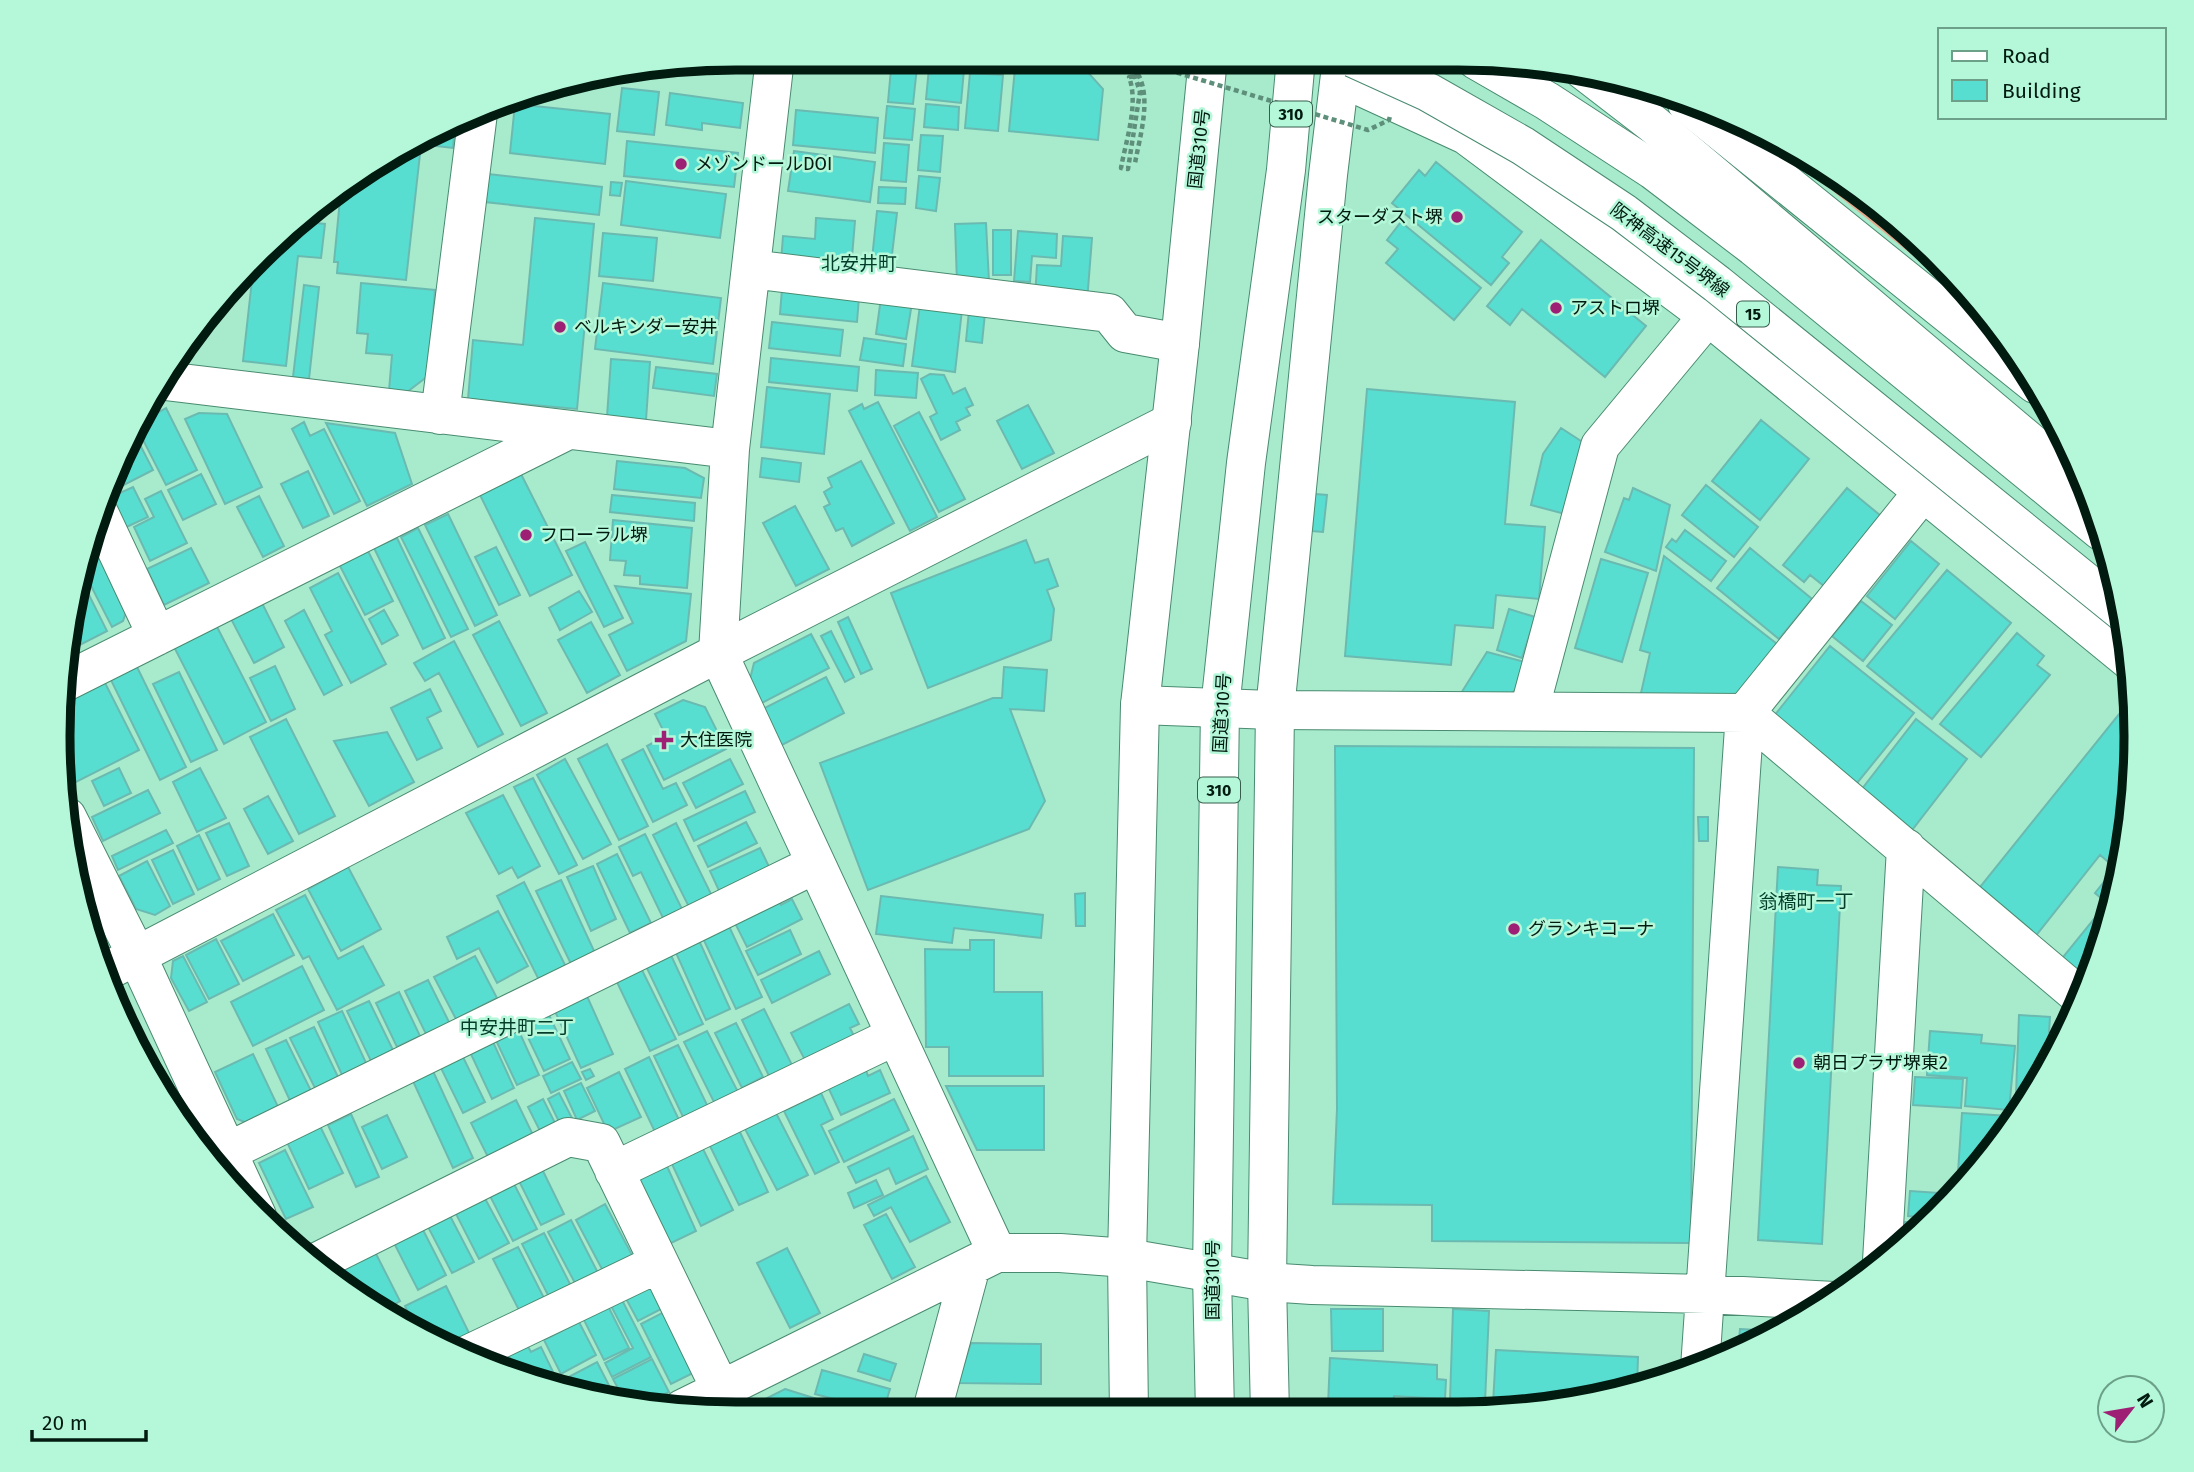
<svg xmlns="http://www.w3.org/2000/svg" width="2194" height="1472" font-family="'Fira Sans','Noto Sans JP',sans-serif">
<defs>
<pattern id="park-crowns" width="20" height="18" patternUnits="userSpaceOnUse" patternTransform="scale(1.75)"><rect width="20" height="18" fill="#e7a98e"/><path d="M2 6a3 3 0 1 1 6 0M12 15a3 3 0 1 1 6 0" fill="none" stroke="#c49179"/></pattern>
</defs>
<rect width="100%" height="100%" fill="#a7eacc"/>
<path fill="url(#park-crowns)" d="M1752,126L1758,128L1937,256L1983,312Z"/>
<path fill="#58ded0" stroke="#6bbab1" stroke-width="2" d="M892,58H918L913,104L888,102Z
M930,58H965L961,103L926,99Z
M1016,58H1075L1103,89L1098,140L1009,131Z
M970,73L1003,75L998,131L965,128Z
M622,88L659,92L654,135L617,131Z
M536,91L535,102L520,100L521,93Z
M670,93L743,103L740,128L702,123V130L666,125Z
M515,104L610,114L605,164L510,153Z
M926,104L959,107L958,130L924,127Z
M887,106L915,109L912,140L884,138Z
M796,110L878,118L875,153L793,145Z
M455,125L453,148L417,144Z
M921,135L943,136L940,172L918,170Z
M627,141L738,153L734,187L624,176Z
M884,143L909,145L906,182L881,180Z
M794,151L875,162L870,202L788,191Z
M400,152L420,154L406,280L337,273L338,262H334L341,189L359,172Z
M1436,162L1522,232L1502,257L1509,263L1491,285L1392,203L1419,170L1425,176Z
M488,174L602,187L599,215L485,202Z
M919,176L940,178L936,211L916,208Z
M626,181L726,194L720,238L621,225Z
M611,182L622,183L620,196L610,195Z
M879,187L906,188L905,204L878,203Z
M877,211L897,213L890,271L871,269Z
M535,218L594,224L577,409L468,399L473,340L523,345Z
M816,218L855,221L851,269L781,262L783,236L815,239Z
M306,222L325,224L321,258L298,256L286,366L243,361L253,271Z
M1401,222L1481,288L1454,320L1386,263L1398,249L1387,240Z
M986,223L989,282L957,283L955,224Z
M993,230H1011V275H993Z
M1018,231L1057,234L1056,258L1032,256L1030,282L1014,281Z
M603,233L657,238L653,281L599,276Z
M1063,236L1092,238L1087,302L1035,298L1037,265L1061,266Z
M1541,240L1646,326L1605,377L1522,309L1510,325L1487,306Z
M361,283L435,290L428,376L407,392L389,391L392,355L366,353L368,334L357,333Z
M603,283L721,298L713,364L595,349Z
M304,285L319,287L309,379L293,377Z
M782,289L859,297L857,322L780,314Z
M881,298L912,303L906,339L876,334Z
M920,305L962,310L955,372L912,366Z
M969,311L985,313L982,343L966,341Z
M772,322L843,330L840,356L769,348Z
M189,338L186,363L176,362Z
M864,338L906,344L903,366L860,360Z
M771,358L859,367L857,391L769,382Z
M611,359L650,362L646,420L607,417Z
M656,367L717,374L714,396L653,388Z
M876,370L918,373L916,398L875,395Z
M930,374L944,375L953,394L965,388L973,405L966,408L970,415L956,422L960,430L941,440L930,417L937,413L921,379Z
M767,387L830,394L824,454L761,447Z
M1367,389L1515,402L1505,524L1545,527L1539,599L1496,595L1493,628L1455,625L1451,665L1345,656Z
M878,402L937,517L910,531L849,411L862,404L864,409Z
M1028,405L1054,453L1022,469L997,421Z
M166,408L197,470L166,485L137,428L142,421Z
M919,412L965,499L939,512L894,426Z
M199,413L227,414L262,487L225,504L185,419Z
M1761,420L1809,459L1760,520L1712,481Z
M304,422L310,436L324,429L360,501L334,514L292,429Z
M326,423L395,433L412,484L367,506Z
M1561,428L1587,445L1569,515L1531,505L1543,454Z
M134,433L153,470L112,491L116,466Z
M762,458L801,463L799,482L760,477Z
M617,461L685,468L704,478L701,498L614,489Z
M861,461L894,523L852,546L843,528L836,531L824,507L830,504L824,492L832,487L828,478Z
M308,471L329,516L303,528L281,484Z
M201,474L216,504L183,520L168,490Z
M521,474L572,575L530,596L480,495Z
M1706,485L1758,527L1734,557L1682,515Z
M133,487L148,517L120,530L116,508L111,497Z
M1633,488L1670,505L1656,571L1605,552L1624,498L1629,500Z
M1847,488L1881,516L1824,586L1810,575L1804,582L1783,565Z
M161,491L187,543L150,561L134,527L154,517L145,499Z
M1315,494L1327,495L1323,532L1312,531Z
M612,495L695,503L694,521L610,512Z
M259,496L284,546L263,557L237,507Z
M795,506L829,569L796,586L763,523Z
M448,514L497,615L475,626L425,525Z
M613,520L692,528L687,588L640,584V576L624,575L626,561L610,560Z
M418,528L468,629L451,637L401,537Z
M1685,530L1726,561L1711,581L1666,547L1672,539L1676,542Z
M95,538L129,603L123,621L112,627L86,576Z
M397,538L445,638L423,649L374,548Z
M1026,540L1035,563L1048,559L1058,586L1047,590L1054,609L1051,640L928,688L891,593Z
M1911,541L1939,564L1895,619L1867,596Z
M585,542L623,618L604,627L566,551Z
M496,547L520,595L499,605L475,557Z
M191,548L209,583L164,605L147,569Z
M1750,548L1812,599L1779,639L1717,588Z
M367,549L393,601L365,615L339,564Z
M1664,556L1777,644L1733,701L1639,702L1650,653L1640,650Z
M1601,559L1648,573L1622,662L1575,648Z
M1947,570L2011,623L1932,719L1867,666Z
M338,573L386,664L351,683L325,635L332,631L310,588Z
M84,585L107,631L74,648L71,642Z
M615,586L691,594L686,641L627,671L609,635L633,623Z
M579,591L592,612L560,630L549,608Z
M260,599L284,647L254,663L229,615Z
M1861,601L1892,625L1863,661L1832,636Z
M1509,609L1535,617L1522,658L1497,650Z
M304,610L342,685L324,695L285,621Z
M384,610L398,635L382,644L369,619Z
M848,617L872,669L861,674L838,622Z
M499,621L547,713L521,726L473,635Z
M591,622L620,675L587,693L558,640Z
M215,623L266,722L224,744L173,645Z
M831,631L854,677L845,682L821,636Z
M2017,633L2044,656L2037,665L2050,675L1981,757L1940,724Z
M811,634L829,668L760,704L749,683L754,663Z
M454,641L503,734L478,747L439,673L425,681L414,663Z
M1830,646L1914,713L1853,788L1774,716Z
M1487,652L1525,662L1517,689L1502,699L1458,698Z
M136,665L186,767L160,780L110,678Z
M275,666L295,709L271,721L250,678Z
M1004,667L1047,670L1044,711L1010,709L1045,801L1029,829L868,890L820,763L993,698H1002Z
M179,672L217,750L191,762L153,684Z
M102,677L139,750L76,782L64,758L60,699Z
M826,677L844,713L780,746L761,710Z
M430,689L441,711L427,718L442,748L417,760L391,708Z
M683,700L705,707L726,749L664,780L647,746L666,736L655,714Z
M2120,713L2135,725L2136,736L2124,863L2118,870L2100,855L2034,938L1976,892Z
M286,719L335,816L299,834L250,737Z
M1916,719L1967,759L1909,834L1858,794Z
M387,732L414,782L369,806L334,741Z
M607,744L648,826L619,840L578,759Z
M1335,746L1694,748L1691,1243L1432,1241V1205L1333,1204L1337,1109Z
M643,749L663,789L676,783L687,805L653,822L622,760Z
M565,759L611,844L583,859L537,775Z
M730,759L743,784L696,808L683,783Z
M119,768L131,793L104,806L92,781Z
M200,768L226,818L197,832L173,782Z
M533,778L577,865L559,874L514,787Z
M148,790L160,813L103,841L92,817Z
M745,791L755,812L694,841L684,820Z
M503,795L540,866L518,878L512,867L499,874L466,813Z
M268,796L293,841L268,854L244,809Z
M1698,817H1708V841H1699Z
M746,822L757,843L708,867L698,846Z
M229,823L249,866L227,876L206,833Z
M676,823L713,898L690,909L653,835Z
M166,830L173,843L118,870L112,856Z
M645,834L682,909L663,918L641,872L633,876L619,847Z
M199,835L220,879L198,890L177,846Z
M760,848L771,871L721,895L710,871Z
M173,850L194,894L173,904L152,860Z
M617,854L651,923L630,933L597,864Z
M147,861L170,906L155,915L136,909L119,876Z
M593,866L616,919L591,931L567,877Z
M348,867L381,929L341,951L308,889Z
M1778,867L1818,870L1817,885L1841,886L1822,1244L1758,1240Z
M2111,873L2119,881L2088,985L2059,962L2107,903L2095,893Z
M561,880L595,953L571,964L536,891Z
M524,882L567,969L540,982L497,896Z
M1085,893V926H1076L1075,894Z
M305,895L338,959L363,946L384,985L337,1010L309,956L303,959L276,910Z
M776,896L781,905L792,899L802,919L747,947L733,919Z
M881,896L1043,915L1041,938L954,928L952,943L876,934Z
M498,911L528,966L497,983L479,948L457,959L447,937Z
M273,914L294,955L243,981L221,941Z
M727,922L762,997L736,1009L701,934Z
M790,930L801,954L758,975L746,951Z
M697,936L730,1009L706,1020L673,946Z
M216,939L239,984L209,999L186,955Z
M970,940H994V992H1042L1043,1076H949V1047H926L925,949L970,950Z
M669,951L703,1024L679,1035L644,962Z
M819,951L830,974L772,1003L761,980Z
M183,956L207,1002L189,1011L171,978L173,961Z
M475,956L497,998L456,1019L434,977Z
M302,966L324,1010L253,1046L231,1002Z
M640,966L676,1039L650,1051L615,978Z
M428,980L450,1024L427,1036L405,991Z
M399,992L420,1036L397,1047L376,1003Z
M586,994L613,1054L581,1068L554,1009Z
M369,1001L393,1050L371,1061L347,1011Z
M849,1004L859,1024L850,1028L855,1038L806,1062L791,1033Z
M764,1009L793,1067L770,1078L742,1020Z
M342,1011L367,1065L343,1077L318,1022Z
M549,1015L570,1059L544,1071L523,1027Z
M2019,1015L2050,1017L2049,1032H2064L2022,1112L2015,1121Z
M736,1023L763,1077L742,1088L715,1033Z
M314,1027L339,1079L316,1090L290,1038Z
M517,1027L539,1075L517,1085L494,1036Z
M707,1031L738,1092L715,1104L684,1042Z
M1930,1031L1982,1035L1981,1043L2015,1046L2009,1110L1965,1106L1967,1078L1927,1075Z
M286,1040L313,1095L292,1105L266,1049Z
M493,1042L514,1088L492,1099L470,1052Z
M678,1045L709,1109L685,1121L654,1056Z
M461,1053L485,1102L463,1113L439,1064Z
M253,1054L280,1111L252,1125L237,1119L215,1072Z
M649,1057L679,1120L655,1132L625,1069Z
M572,1062L581,1079L551,1093L543,1076Z
M432,1069L473,1158L453,1168L412,1079Z
M590,1069L594,1076L586,1080L582,1072Z
M866,1070L868,1076L880,1070L890,1093L841,1115L828,1087Z
M619,1072L641,1117L608,1132L587,1088Z
M1915,1077L1963,1079L1961,1108L1913,1105Z
M581,1083L595,1111L577,1120L564,1091Z
M946,1086H1044V1150H977Z
M559,1093L573,1120L561,1126L548,1099Z
M821,1093L833,1119L821,1125L839,1162L815,1174L784,1111Z
M543,1099L557,1127L542,1135L528,1107Z
M894,1099L909,1130L844,1162L829,1131Z
M516,1100L534,1137L489,1159L471,1123Z
M776,1113L808,1175L777,1190L745,1129Z
M1962,1113L2009,1116L2008,1129L1961,1187H1957Z
M351,1114L379,1177L356,1187L328,1125Z
M387,1115L407,1157L382,1169L362,1127Z
M319,1124L343,1173L309,1189L286,1140Z
M739,1130L768,1192L739,1205L709,1144Z
M913,1136L928,1169L896,1184L889,1168L856,1183L848,1167Z
M702,1147L733,1210L701,1226L671,1162Z
M285,1150L313,1207L286,1219L259,1163Z
M666,1164L696,1231L667,1245L636,1178Z
M541,1167L564,1214L541,1225L518,1179Z
M926,1176L950,1222L910,1242L891,1207L874,1216L868,1205Z
M512,1180L537,1229L513,1241L488,1192Z
M876,1180L883,1195L854,1208L848,1193Z
M1910,1191L1955,1194L1935,1218L1908,1216Z
M482,1193L509,1243L479,1259L453,1208Z
M605,1204L632,1255L603,1271L576,1220Z
M448,1212L474,1262L452,1273L426,1223Z
M886,1214L915,1267L892,1279L864,1225Z
M571,1220L598,1273L576,1285L548,1232Z
M1905,1222H1929L1905,1243Z
M422,1228L446,1275L418,1290L394,1243Z
M544,1233L572,1288L550,1299L522,1244Z
M518,1247L545,1300L520,1312L493,1259Z
M373,1248L400,1301L386,1309L331,1269Z
M787,1248L820,1313L790,1328L757,1263Z
M638,1285L654,1289L663,1308L638,1321L623,1293Z
M446,1286L470,1335L445,1347L436,1344L417,1331L405,1306Z
M620,1296L651,1357L612,1377L605,1363L633,1348L609,1302Z
M606,1302L629,1348L604,1360L581,1314Z
M1331,1309H1383V1351H1332Z
M1453,1309L1489,1311L1485,1402L1450,1401Z
M664,1312L695,1372L671,1384L641,1324Z
M579,1322L596,1355L561,1374L544,1340Z
M1740,1329L1776,1331L1738,1352Z
M971,1343L1041,1344V1384L958,1383Z
M527,1345L531,1352L541,1347L556,1378L547,1382L517,1372L508,1354Z
M1496,1350L1638,1357L1637,1387L1591,1401L1538,1406L1493,1404Z
M864,1354L896,1364L890,1381L858,1371Z
M1330,1358L1437,1365V1379L1446,1380L1445,1399L1394,1396L1393,1410L1328,1406Z
M652,1359L669,1392L643,1405L626,1403L613,1379Z
M597,1362L618,1403L604,1401L568,1389L563,1380Z
M822,1370L890,1389L883,1412L815,1394Z
M785,1389L823,1401L818,1414H736Z
M1400,1410L1447,1412V1414H1400Z"/>
<g fill="none" stroke-linecap="round" stroke-linejoin="round">
<g stroke="#498b70" stroke-width="40">
<path id="minor" d="M775,58L730,449L718,653L997,1253
M1583,70L1653,124L2089,492
M1340,77L1466,135L1708,316L2129,660
M751,269L1109,313L1125,333L1180,343
M165,381L730,449
M440,415L478,113
M100,515L157,636
M61,684L568,430
M1140,705L1275,710L1745,713L2083,999
M1529,711L1600,446L1708,316
M67,817L137,956L257,1216
M109,970L718,653L1172,422
M227,1152L816,864
M614,1171L895,1036
M319,1261L568,1137L601,1143L721,1390
M1882,1261L1906,848
M467,1355L659,1263
M1700,1368L1745,713L1923,492
M682,1409L997,1253H1060L1127,1258L1267,1282L1312,1285L1706,1294L1834,1301
M931,1414L971,1266"/>
</g>
<g stroke="#498b70" stroke-width="40">
<path id="highway" d="M1476,60L1547,101L1653,170L1754,247L2101,531
M1687,104L2035,384
M1129,1414L1127,1258L1140,705L1180,343L1208,58
M1215,1414L1212,1273L1220,708L1246,463L1286,170L1296,58
M1270,1414L1267,1282L1275,710L1328,175L1342,58"/>
</g>
<path stroke="#5e8f7a" stroke-width="4.5" stroke-dasharray="5 3.5" stroke-linecap="butt" d="M1129,58L1140,92L1128,169L1121,168C1126,140 1139,104 1129,77L1139,76C1151,101 1140,136 1135,163"/>
<use href="#minor" stroke="#fff" stroke-width="38"/>
<use href="#highway" stroke="#fff" stroke-width="38"/>
<g stroke="#498b70" stroke-width="40" stroke-linecap="butt">
<path id="highway-bridge" d="M1353,58L1428,92L1523,146L1624,213L1717,284L2124,613"/>
</g>
<path stroke="#5e8f7a" stroke-width="4.5" stroke-dasharray="5 3.5" stroke-linecap="butt" d="M1128,58L1368,130L1389,120L1390,116"/>
<use href="#highway-bridge" stroke="#fff" stroke-width="38"/>
</g>
<g fill="#9e2074" stroke="#b4f8d9" stroke-width="2.5">
<circle cx="681" cy="164" r="7"/>
<circle cx="1457" cy="217" r="7"/>
<circle cx="1556" cy="308" r="7"/>
<circle cx="560" cy="327" r="7"/>
<circle cx="526" cy="535" r="7"/>
<path d="M660.5 729.5h7v7h7v7h-7v7h-7v-7h-7v-7h7z"/>
<circle cx="1514" cy="929" r="7"/>
<circle cx="1799" cy="1063" r="7"/>
</g>
<g text-anchor="middle" stroke-width="5" stroke-linejoin="round" paint-order="stroke">
<g fill="#b4f8d9" stroke="#375d4d" stroke-width="2">
<rect x="1270" y="101.5" width="42" height="25" rx="5"/>
<rect x="1737" y="301.5" width="32" height="25" rx="5"/>
<rect x="1198" y="777.5" width="42" height="25" rx="5"/>
</g>
<g font-size="16" font-weight="bold" fill="#011b11">
<text x="1291" y="120">310</text>
<text x="1753" y="320">15</text>
<text x="1219" y="796">310</text>
</g>
<g font-size="18" fill="#011b11" stroke="#b4f8d9">
<text transform="translate(1199 149) rotate(-84)" y="6">国道310号</text>
<text transform="translate(1670 250) rotate(37)" y="6">阪神高速15号堺線</text>
<text transform="translate(1222 713) rotate(-87)" y="6">国道310号</text>
<text transform="translate(1213 1280) rotate(-90)" y="6">国道310号</text>
</g>
<g font-size="18" fill="#011b11" stroke="#b4f8d9" text-anchor="start">
<text x="695" y="170">メゾンドールDOI</text>
<text x="1443" y="223" text-anchor="end">スターダスト堺</text>
<text x="1570" y="314">アストロ堺</text>
<text x="574" y="333">ベルキンダー安井</text>
<text x="540" y="541">フローラル堺</text>
<text x="680" y="746">大住医院</text>
<text x="1528" y="935">グランキコーナ</text>
<text x="1813" y="1069">朝日プラザ堺東2</text>
</g>
<g font-size="19" fill="#043c2a" stroke="#b4f8d9">
<text x="859" y="270">北安井町</text>
<text x="1806" y="908">翁橋町一丁</text>
<text x="517" y="1034">中安井町二丁</text>
</g>
</g>
<path d="M0 0H2194V1472H0ZM736 70H1458A666 666 0 0 1 2124 736V736A666 666 0 0 1 1458 1402H736A666 666 0 0 1 70 736V736A666 666 0 0 1 736 70Z" fill="#b4f8d9" fill-rule="evenodd"/>
<path fill="none" stroke="#011b11" stroke-width="9" d="M736 70H1458A666 666 0 0 1 2124 736V736A666 666 0 0 1 1458 1402H736A666 666 0 0 1 70 736V736A666 666 0 0 1 736 70Z"/>
<rect x="1938" y="28" width="228" height="91" fill="#b4f8d9" stroke="#6ca089" stroke-width="2"/>
<rect x="1952" y="51" width="35" height="10" fill="#ffffff" stroke="#6ca089" stroke-width="2"/>
<text x="2002" y="63" font-size="21" fill="#011b11">Road</text>
<rect x="1952" y="80" width="35" height="21" fill="#58ded0" stroke="#6ca089" stroke-width="2"/>
<text x="2002" y="98" font-size="21" fill="#011b11">Building</text>
<g transform="translate(2131 1409) rotate(59)"><circle r="33" fill="#b4f8d9" stroke="#6ca089" stroke-width="2"/>
<path d="M0-5L12 26L0 18L-12 26Z" fill="#9e2074"/>
<text y="-10" font-size="19" font-weight="bold" text-anchor="middle" fill="#011b11">N</text>
</g>
<path d="M32 1430v10h114v-10" fill="none" stroke="#011b11" stroke-width="3.5"/>
<text x="42" y="1430" font-size="21" fill="#011b11" stroke="#b4f8d9" stroke-width="5" paint-order="stroke">20 m</text>
</svg>
